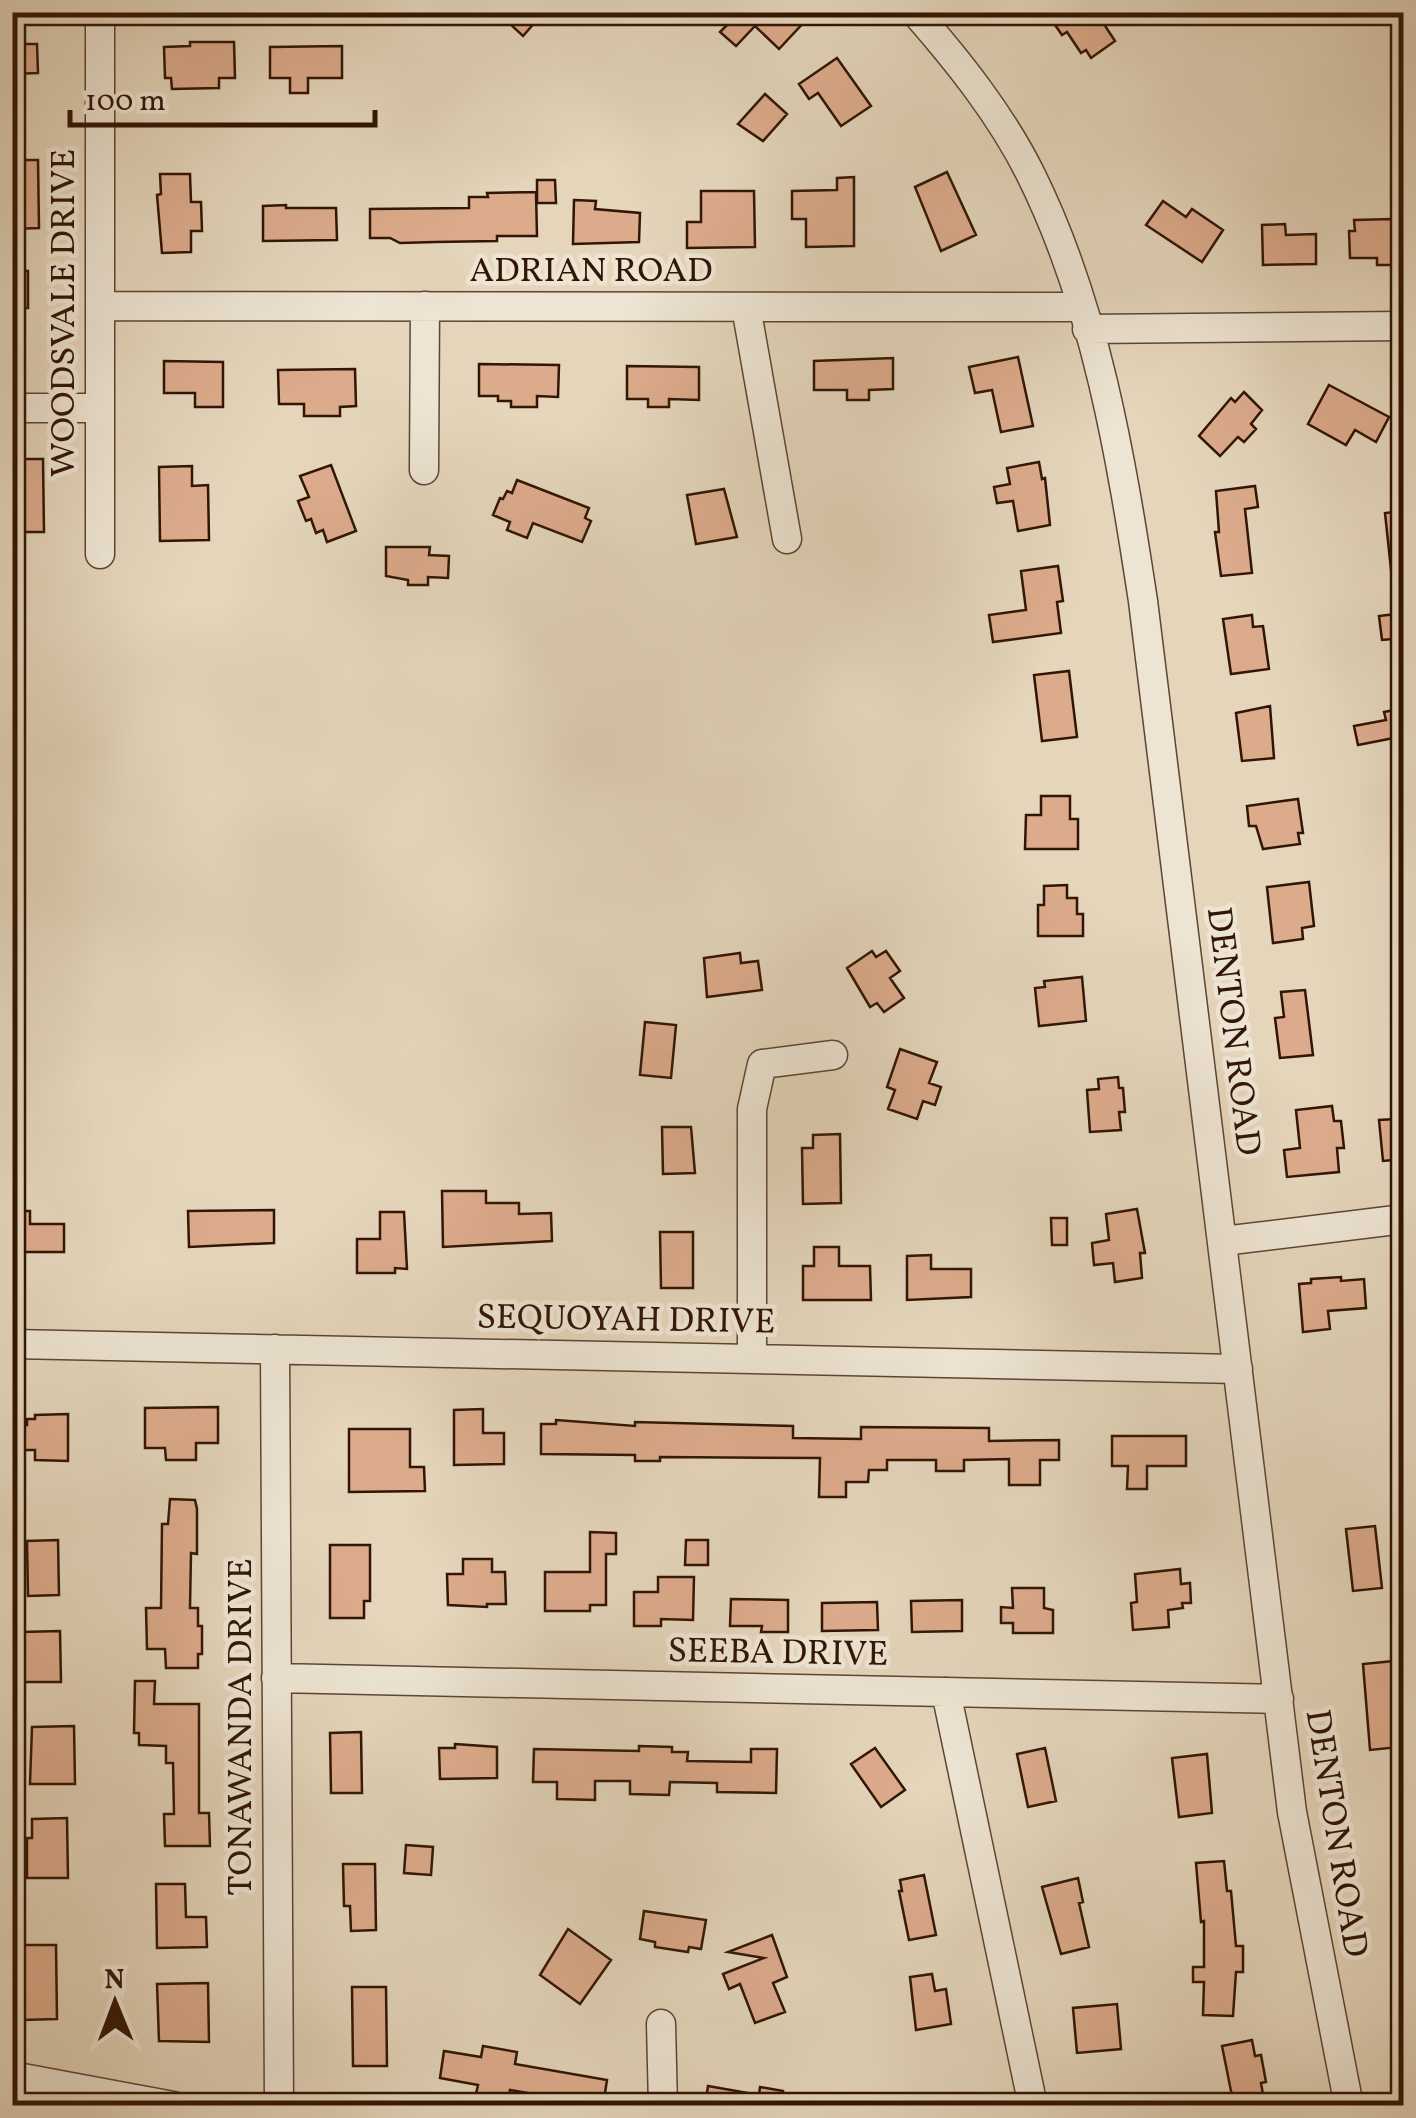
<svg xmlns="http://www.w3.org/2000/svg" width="1416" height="2118" font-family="Vollkorn,serif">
<rect width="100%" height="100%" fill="#e4d5bb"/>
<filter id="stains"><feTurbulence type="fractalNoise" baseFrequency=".002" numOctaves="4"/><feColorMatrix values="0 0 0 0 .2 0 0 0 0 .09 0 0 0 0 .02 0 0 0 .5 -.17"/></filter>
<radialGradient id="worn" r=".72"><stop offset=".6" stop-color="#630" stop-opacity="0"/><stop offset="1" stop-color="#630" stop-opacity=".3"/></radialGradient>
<path fill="#dcab8c" stroke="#321505" stroke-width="2.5" d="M497,12H544L523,36Z
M740,12H797L806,20L779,49L755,26L736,46L720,32Z
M1046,12H1096L1115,41L1091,58L1086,50L1081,53L1067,32L1062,35Z
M190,42H234L235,78H219V88L172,89L171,78H165L164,47L190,46Z
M12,44H37L38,73L12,74Z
M342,46V78H308V93H290V78H270V47Z
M837,58L871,106L841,126L818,93L809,99L799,84Z
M765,94L787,114L763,141L738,124Z
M12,160H38L39,228L12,229Z
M947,172L976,235L941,251L915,187Z
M160,174H190L191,202H201L202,231H191V252L162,253L157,195L161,194Z
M854,177V246L806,247V219H792V191L837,190V178Z
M537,180H555L556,203H537Z
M701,191H754L755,247L687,248V222H701Z
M536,192L537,236H497V241L435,242L400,243L390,238H370V209L469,208V197H488L487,193Z
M574,200L596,201L595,209L640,213L639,242L573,244Z
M1163,201L1186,217L1192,209L1223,230L1202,262L1146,225Z
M286,205V208H336L337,240L263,241V206Z
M1392,219L1393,231H1404V265H1377V258H1350L1349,231H1355L1354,220Z
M1285,224L1286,235L1316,234V264L1263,265L1262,225Z
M12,271H28V308H12Z
M1018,357L1033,426L1001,432L992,390L975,393L969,367Z
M893,358V389L869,390V400H847V390H814V361Z
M164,361L223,362V407H195V393H164Z
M479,364L559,365L558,397L537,396V407H511V401H498V396H479Z
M627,366L699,367V400L669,399V407H648V399H627Z
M355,369L356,406L340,407V416H304V404H279L278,370Z
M1329,385L1389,417L1376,442L1355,430L1346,445L1308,424Z
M1244,392L1262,410L1251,424L1256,429L1244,442L1238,437L1220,456L1199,436L1231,398L1235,402Z
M12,459H43L44,532H12Z
M1039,462L1042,479L1045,478L1050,525L1018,531L1013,501L997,503L994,487L1010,484L1007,468Z
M331,465L356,531L327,542L323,530L316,533L311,519L306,521L298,501L309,497L300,476Z
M192,466V486L208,485L209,540L160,541L159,467Z
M517,480L589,508L585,518L591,521L582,542L533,523L527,538L507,530L510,522L493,515L500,498L503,499L507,491L512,493Z
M1255,486L1258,507L1245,509L1252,573L1221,576L1215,532H1219L1216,491Z
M724,489L737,537L696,544L687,495Z
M1404,511V578L1392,579L1385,513Z
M386,547H430L429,555L449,556L448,578L428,577V585H408V580L386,576Z
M1058,566L1063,601L1057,602L1061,633L993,642L989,615L1026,610L1021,571Z
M1404,613V638L1382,640L1379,616Z
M1252,615L1253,627L1263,626L1269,669L1231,674L1223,619Z
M1069,671L1077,737L1042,741L1034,675Z
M1270,706L1274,758L1242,761L1236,713Z
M1404,708V736L1358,745L1354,726L1386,720L1384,712Z
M1041,796H1070V819H1078V849H1025L1026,815H1041Z
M1298,799L1303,833H1298L1300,844L1263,849L1256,826H1249L1247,806Z
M1309,882L1314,926L1302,928L1303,939L1273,943L1267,887Z
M1067,885V898H1077V914H1083V936H1038V905H1044V886Z
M872,951L876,957L886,951L900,971L890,978L904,998L884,1012L877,1003L870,1007L847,968Z
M740,953L741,963L758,961L762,990L707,997L704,958Z
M1082,977L1086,1021L1039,1026L1035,988L1045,987L1044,981Z
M1305,990L1313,1055L1280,1058L1275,1018L1284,1017L1281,992Z
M645,1022L676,1025L671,1078L640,1075Z
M900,1049L937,1062L929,1083L941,1087L935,1105L923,1101L917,1119L888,1109L895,1090L887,1087Z
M1118,1077L1119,1088H1123L1125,1112H1119L1121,1130L1090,1132L1087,1090L1099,1089L1098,1079Z
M1332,1106L1334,1121H1341L1344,1148H1337L1339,1172L1287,1177L1284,1150L1300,1148L1296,1110Z
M1395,1119L1396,1134L1404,1133V1159L1383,1161L1379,1120Z
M662,1127H691L695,1173L663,1174Z
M840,1134L841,1203L803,1204L802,1148H813V1135Z
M442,1191H486V1203H519V1214L551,1213L552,1241L443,1247Z
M1137,1209L1145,1253H1140L1142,1278L1115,1282L1113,1263L1094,1265L1092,1243L1109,1240L1106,1214Z
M274,1210V1243L189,1247L188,1211Z
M12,1211H30V1224H64V1252H12Z
M380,1212H404L407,1269L395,1268V1273H357V1239H380Z
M1051,1218H1067V1245H1052Z
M660,1232H693V1288H661Z
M814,1247H839V1266H870L871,1300H803V1266H814Z
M931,1255V1269H971V1297L907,1300V1256Z
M1341,1277V1281L1364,1279L1366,1308L1328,1311L1330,1329L1303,1332L1299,1284L1311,1283V1279Z
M218,1407V1443H196V1460H166L165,1448H145V1408Z
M483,1409V1433H504V1464L454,1465V1410Z
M68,1414V1461L35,1460V1450H12V1425H27V1419H35V1415Z
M556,1420L635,1426V1422L793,1426V1438L861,1439V1427L989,1428V1441L1059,1440V1460H1040V1485H1009V1459L964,1460V1471H936V1460H887V1470H869L868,1482H846V1497H819L820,1458L660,1457V1461H635V1455L541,1454V1424H556Z
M349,1429H410V1467H424L425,1491L349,1492Z
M1112,1436H1186V1466H1147V1489H1127L1128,1466H1112Z
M170,1499L195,1500L197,1509V1554L191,1553L190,1608H198V1626H202V1654H198V1668H166L165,1649H147L146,1608H161L162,1524H168Z
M1375,1526L1382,1588L1353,1591L1346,1529Z
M590,1532L616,1533V1554H606V1605H590V1611H545V1572H590Z
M58,1540L59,1595L28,1596L27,1541Z
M686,1540H708V1565H685Z
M330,1545H370V1601H364V1618H330Z
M463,1559H492V1572H505L506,1604H487V1607L448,1605L447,1574H463Z
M1180,1569L1181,1584L1190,1583L1191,1603H1182L1183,1608L1168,1610L1169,1627L1133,1630L1131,1603L1137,1602L1135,1574Z
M658,1577H694L693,1620L661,1619V1626H634V1592H658Z
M1012,1588H1044V1608L1053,1610V1633H1013V1623H1001V1607L1013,1608Z
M731,1599L788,1600V1632H761L762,1626H730Z
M962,1600V1631L912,1632L911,1601Z
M877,1602L878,1630L822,1631V1603Z
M60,1631L61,1682H23L22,1632Z
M1404,1660V1680L1396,1681L1400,1747L1370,1750L1363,1664Z
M135,1681H155L154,1704H199V1813H209L210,1846H165L164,1814H174L173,1763H166V1746L139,1745V1733H134Z
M74,1726L75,1784H30L32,1727Z
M361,1732L362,1793H331L330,1733Z
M455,1744L497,1747V1778L440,1779L439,1748H455Z
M639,1746L672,1747V1752H688L687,1761L751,1762V1749H777L776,1793L717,1792V1783L670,1782L669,1795L630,1794V1781H595V1800L557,1799V1782H533L534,1749L639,1751Z
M875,1748L905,1790L881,1807L851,1764Z
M1045,1748L1056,1801L1028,1807L1017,1754Z
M1207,1754L1212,1813L1179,1817L1172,1758Z
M67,1818L68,1878H27V1838H32V1819Z
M406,1845L433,1847L431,1875L404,1873Z
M1224,1861L1227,1891H1231L1236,1946H1243V1972H1236L1233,2016L1203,2015L1204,1982H1193V1967H1204V1921L1201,1922L1196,1863Z
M343,1864H375L376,1930L351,1931L350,1906H344Z
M924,1875L936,1935L909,1940L899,1891H902L900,1880Z
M1078,1878L1083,1902L1079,1903L1089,1947L1061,1954L1042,1887Z
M156,1884H185L186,1917H206L207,1947L157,1948Z
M644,1911L706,1920L701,1949L689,1947L688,1952L655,1947V1942L640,1939Z
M568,1929L611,1960L580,2004L540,1975Z
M772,1935L787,1977L773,1983L785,2012L755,2023L740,1984L729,1989L723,1974L764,1958L728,1952Z
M21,1945H56L57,2019L22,2020L18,1962H21Z
M932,1974L935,1991L946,1989L951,2024L916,2030L910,1977Z
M208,1983L209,2042L159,2041L157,1984Z
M352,1987H386L387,2066H353Z
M1117,2004L1121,2049L1077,2053L1073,2008Z
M1252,2040L1255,2056L1261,2055L1266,2082L1261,2083L1264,2100L1234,2106L1222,2046Z
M483,2046L517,2052L515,2064L607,2080L603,2106L510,2090L509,2099L476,2094L478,2085L440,2078L444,2051L481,2057Z
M708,2086L759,2095L760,2087L783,2091L780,2106H705Z"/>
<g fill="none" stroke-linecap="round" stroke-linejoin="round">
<g stroke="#5e4532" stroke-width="31">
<path id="minor" d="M100,12V554
M915,12C958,61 1001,115 1030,173C1096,305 1121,457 1143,601L1292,1812L1349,2106
M100,306L1081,307
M746,307L787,539
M1087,329L1404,326
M12,408H100
M424,470L425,306
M1223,1241L1404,1219
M12,1344L1238,1369
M275,1349L279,2106
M752,1358V1109L762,1064L833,1055
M276,1678L1279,1699
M946,1692L1033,2106
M661,2024L663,2106
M12,2076L173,2106"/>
</g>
<use href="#minor" stroke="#ede4d3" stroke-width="28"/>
</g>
<g text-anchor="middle" stroke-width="9" stroke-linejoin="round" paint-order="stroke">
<g font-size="35" fill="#321505" stroke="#ede4d3">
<text x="591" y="281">ADRIAN ROAD</text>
<text transform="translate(62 313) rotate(-90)" y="12">WOODSVALE DRIVE</text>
<text transform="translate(1235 1031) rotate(83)" y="12">DENTON ROAD</text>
<text transform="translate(626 1318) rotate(1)" y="12">SEQUOYAH DRIVE</text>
<text transform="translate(778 1651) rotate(1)" y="12">SEEBA DRIVE</text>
<text transform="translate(239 1727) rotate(-90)" y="12">TONAWANDA DRIVE</text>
<text transform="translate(1338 1833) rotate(81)" y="12">DENTON ROAD</text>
</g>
</g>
<rect width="1416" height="2118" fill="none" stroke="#e4d5bb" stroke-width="50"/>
<rect x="15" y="15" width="1386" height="2088" fill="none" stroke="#321505" stroke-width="5"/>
<rect x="25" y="25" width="1366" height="2068" fill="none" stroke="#321505" stroke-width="2.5"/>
<g transform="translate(115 2003) rotate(359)" stroke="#ede4d3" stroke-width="8" paint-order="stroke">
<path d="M0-8L18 38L0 25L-18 38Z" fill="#321505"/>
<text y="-15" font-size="28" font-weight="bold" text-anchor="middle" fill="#321505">N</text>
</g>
<path d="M70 110v15h305v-15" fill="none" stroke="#321505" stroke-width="5"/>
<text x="85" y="110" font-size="30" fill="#321505" stroke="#ede4d3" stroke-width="8" paint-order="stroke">100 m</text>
<rect width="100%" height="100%" filter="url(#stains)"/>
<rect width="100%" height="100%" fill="url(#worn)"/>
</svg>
